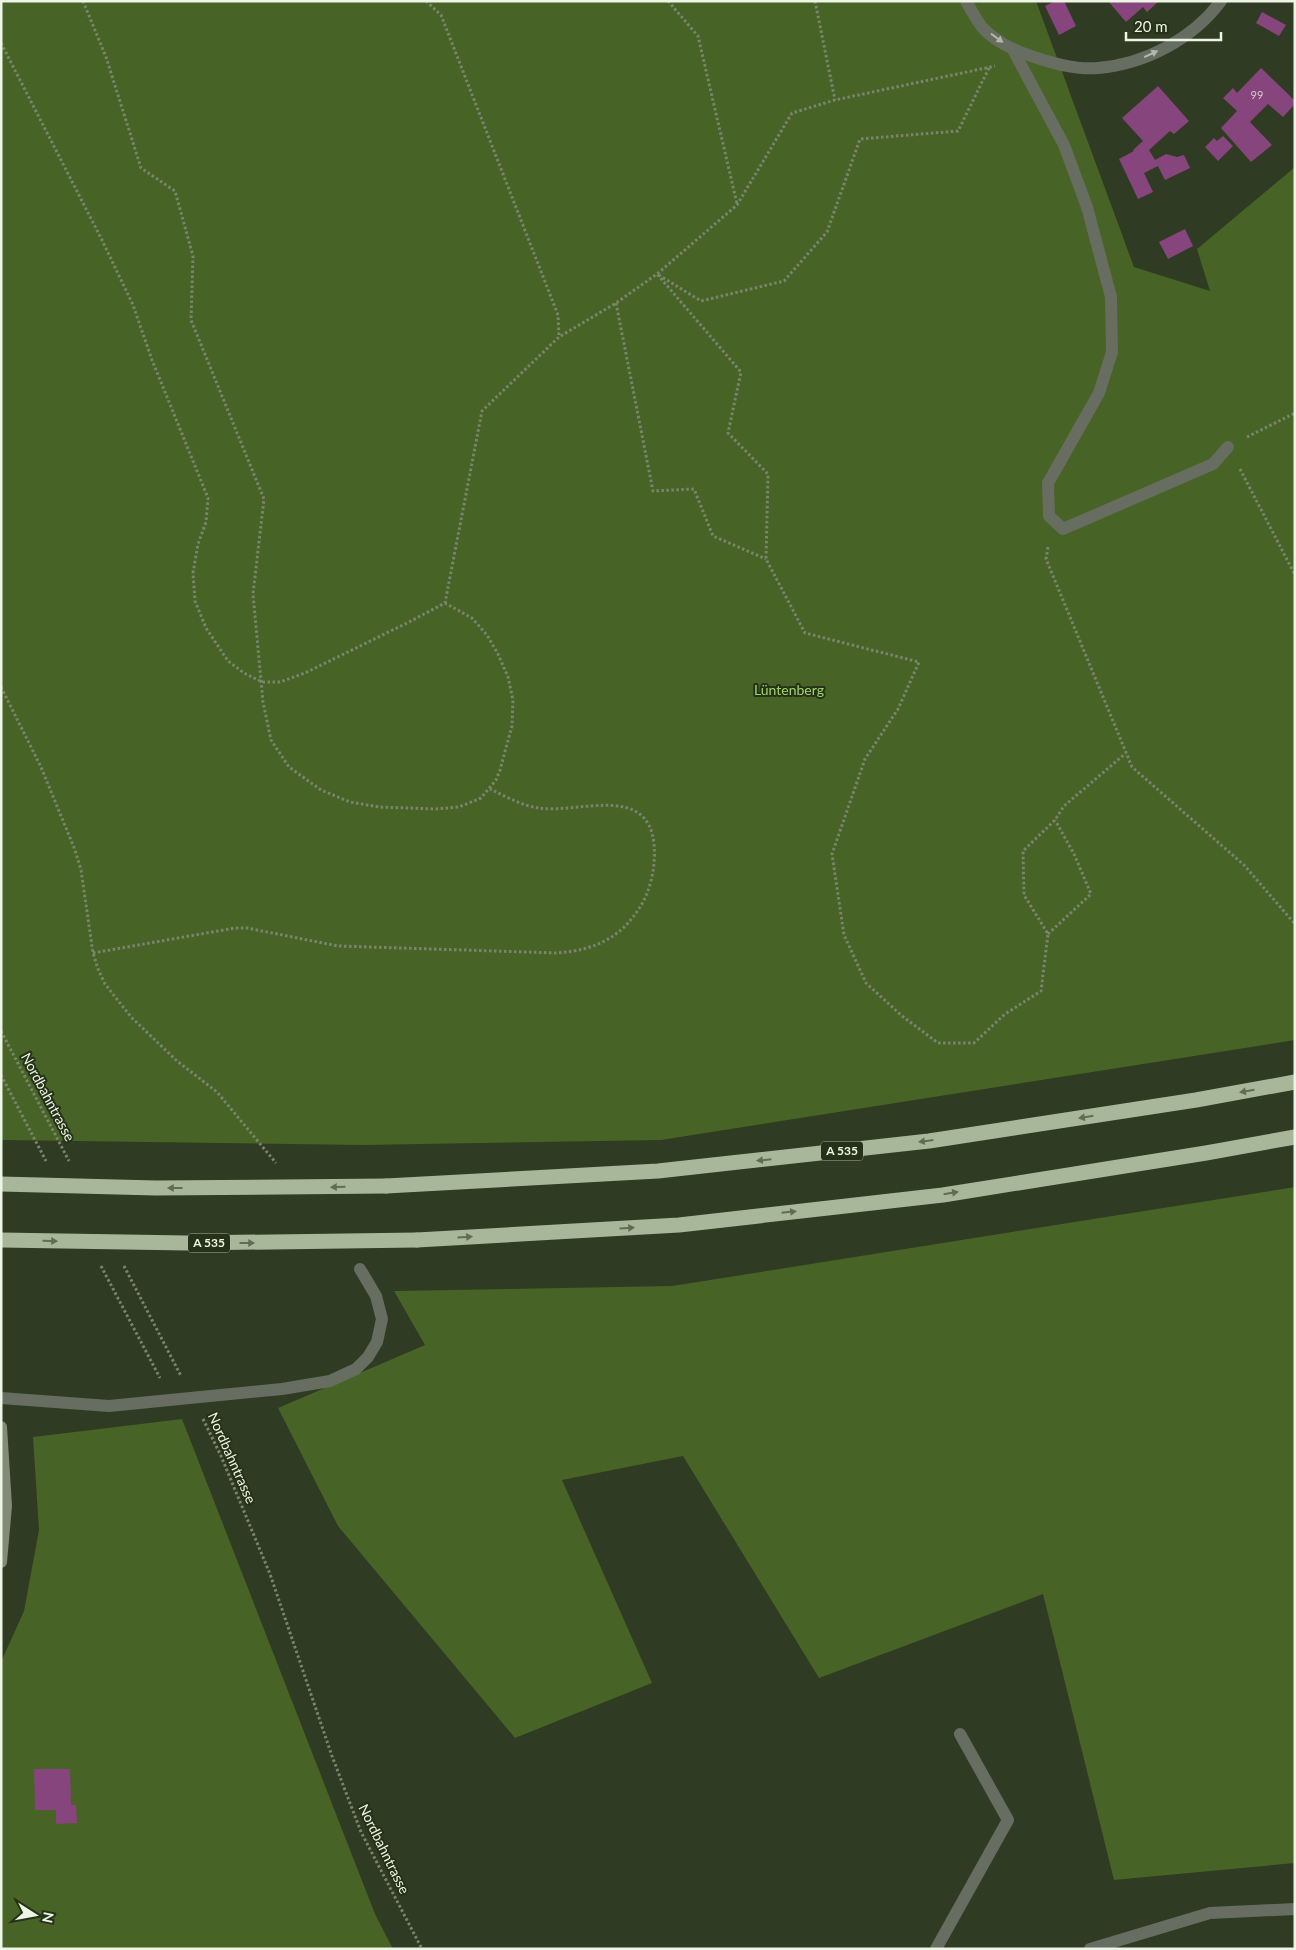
<svg xmlns="http://www.w3.org/2000/svg" width="1296" height="1950" font-family="Lato,sans-serif">
<rect width="100%" height="100%" fill="#2f3b22"/>
<path fill="#476325" d="M1,1H1036L1134,267L1210,291L1197,249L1295,167V1040L661,1140L363,1145L1,1140Z
M1295,1187V1863L1114,1880L1043,1594L819,1678L683,1456L562,1480L652,1683L515,1738L338,1526L278,1408L425,1345L394,1291L672,1286Z
M182,1419L375,1914L393,1949H1V1662L24,1611L39,1530L33,1437Z"/>
<path fill="#87457d" d="M1055,1H1064L1076,26L1059,35L1045,6Z
M1108,1H1159L1147,12L1143,7L1126,22Z
M1262,12L1286,25L1279,36L1256,23Z
M1261,68L1286,92L1295,101V104L1283,117L1268,104L1250,122L1272,145L1251,162L1221,128L1237,111L1223,98L1233,88L1237,93Z
M1158,86L1189,121L1174,134L1170,131L1149,150L1155,160L1166,154L1177,157L1184,155L1190,168L1165,180L1158,166L1144,173L1153,192L1138,199L1119,159L1134,151L1133,150L1143,141L1122,118Z
M1223,136L1233,146L1218,161L1205,147L1214,138L1217,141Z
M1185,229L1193,246L1168,259L1159,242Z
M34,1769H70L71,1805H76L77,1823L56,1824V1810H35Z"/>
<g fill="none" stroke-linecap="round" stroke-linejoin="round">
<path stroke="#7a846f" stroke-width="3" stroke-dasharray="2.5 2.5" stroke-linecap="butt" d="M83,1L106,57L141,168L175,191L193,256L191,320L264,499L253,594L263,702L271,740L289,767L321,790L350,802L379,807L436,809L459,807L481,798L496,780L500,770L512,726L513,700L508,677L498,654L487,635L472,618L445,603
M426,1L441,15L558,315L559,337
M668,1L698,36L737,204
M815,1L835,100
M1,43L102,240L133,305L152,360L208,498L206,522L198,544L193,573L195,601L206,628L228,661L244,673L262,682H280L305,673L409,622L445,603L482,411L559,337L616,303L657,274L737,205L792,113L835,100L995,66
M989,68L958,131L860,139L827,232L784,281L701,301L657,274L741,372L728,433L768,474L766,559L805,633L919,662L898,709L865,759L832,854L844,935L866,983L902,1016L938,1043H974L1005,1014L1041,991L1048,934L1024,895L1023,851L1055,820L1064,806L1126,753
M616,303L653,491L694,489L713,536L766,559
M1247,437L1295,413
M1240,469L1295,575
M1048,547L1046,559L1132,767L1244,865L1295,924
M1,687L41,767L75,850L81,870L93,953L98,969L105,984L131,1017L177,1061L217,1092L276,1163
M1048,934L1091,894L1074,854L1055,820
M93,953L235,928H247L338,946L557,953C594,950 620,939 640,907C651,890 656,865 654,844C648,783 578,814 539,808C522,806 505,796 490,789
M1,1031L69,1161
M1,1075L46,1161
M101,1266L160,1378
M124,1266L181,1376
M203,1419L221,1456L270,1574L332,1756L361,1832L422,1949"/>
<path stroke="#676d61" stroke-width="12" d="M1013,50L1064,145L1087,207L1111,297L1112,352L1099,393L1048,483L1049,516L1063,529L1213,464L1228,447
M1,1398L109,1406L282,1389L330,1381L356,1369L368,1357L377,1342L382,1319L376,1296L360,1269
M936,1949L1008,1820L960,1734
M1090,1949L1210,1913L1295,1909"/>
<path stroke="#676d61" stroke-width="12" d="M966,1C971,10 976,19 982,27C993,40 1015,51 1031,56C1052,63 1075,70 1098,68C1145,64 1193,39 1221,1"/>
<path stroke="#818b78" stroke-width="12" d="M1,1427L6,1506L1,1562"/>
<path stroke="#a8b799" stroke-width="15" d="M386,1186L658,1171L929,1141L1196,1100L1295,1082
M417,1240L679,1225L943,1195L1206,1153L1295,1137"/>
<path stroke="#a8b799" stroke-width="15" d="M1,1184L156,1188L386,1186
M1,1240L187,1243L417,1240"/>
</g>
<defs><path id="oneway-solid" d="M-6-.8H1V-3.2L6.5 0L1 3.2V.8H-6Z" transform="scale(1.25)"/></defs>
<g fill="#b1b8aa">
<use href="#oneway-solid" transform="translate(997 38) rotate(36)"/>
<use href="#oneway-solid" transform="translate(1151 54) rotate(-25)"/>
</g>
<g fill="#606d52">
<use href="#oneway-solid" transform="translate(1247 1091) rotate(170)"/>
<use href="#oneway-solid" transform="translate(1086 1117) rotate(171)"/>
<use href="#oneway-solid" transform="translate(926 1141) rotate(173)"/>
<use href="#oneway-solid" transform="translate(764 1160) rotate(174)"/>
<use href="#oneway-solid" transform="translate(338 1187) rotate(179)"/>
<use href="#oneway-solid" transform="translate(175 1188) rotate(-180)"/>
<use href="#oneway-solid" transform="translate(951 1193) rotate(-9)"/>
<use href="#oneway-solid" transform="translate(789 1212) rotate(-6)"/>
<use href="#oneway-solid" transform="translate(627 1228) rotate(-3)"/>
<use href="#oneway-solid" transform="translate(465 1237) rotate(-3)"/>
<use href="#oneway-solid" transform="translate(50 1241) rotate(2)"/>
<use href="#oneway-solid" transform="translate(247 1243)"/>
</g>
<g text-anchor="middle" stroke-width="4" stroke-linejoin="round" paint-order="stroke">
<g font-size="11" fill="#d4c9cc">
<text x="1257" y="99">99</text>
</g>
<g fill="#253118" stroke="#b1baa8" stroke-width="1">
<rect x="821" y="1141.5" width="42" height="19" rx="4"/>
<rect x="188" y="1233.5" width="42" height="19" rx="4"/>
</g>
<g font-size="12" font-weight="bold" fill="#edf5e6">
<text x="842" y="1155">A 535</text>
<text x="209" y="1247">A 535</text>
</g>
<g font-size="14" fill="#a2d468" stroke="#253118">
<text x="789" y="695">Lüntenberg</text>
</g>
<g font-size="14" fill="#edf5e6" stroke="#253118">
<text transform="translate(48 1097) rotate(62)" y="5">Nordbahntrasse</text>
<text transform="translate(232 1458) rotate(66)" y="5">Nordbahntrasse</text>
<text transform="translate(384 1849) rotate(64)" y="5">Nordbahntrasse</text>
</g>
</g>
<rect width="1296" height="1950" fill="none" stroke="#edf5e6" stroke-width="5"/>
<g transform="translate(35 1915) rotate(101)" stroke="#253118" stroke-width="4" paint-order="stroke">
<path d="M0-4L9 19L0 12L-9 19Z" fill="#edf5e6"/>
<text y="-8" font-size="14" font-weight="bold" text-anchor="middle" fill="#edf5e6">N</text>
</g>
<path d="M1126 32v8h95v-8" fill="none" stroke="#edf5e6" stroke-width="2.5"/>
<text x="1134" y="32" font-size="15" fill="#edf5e6" stroke="#253118" stroke-width="4" paint-order="stroke">20 m</text>
</svg>
